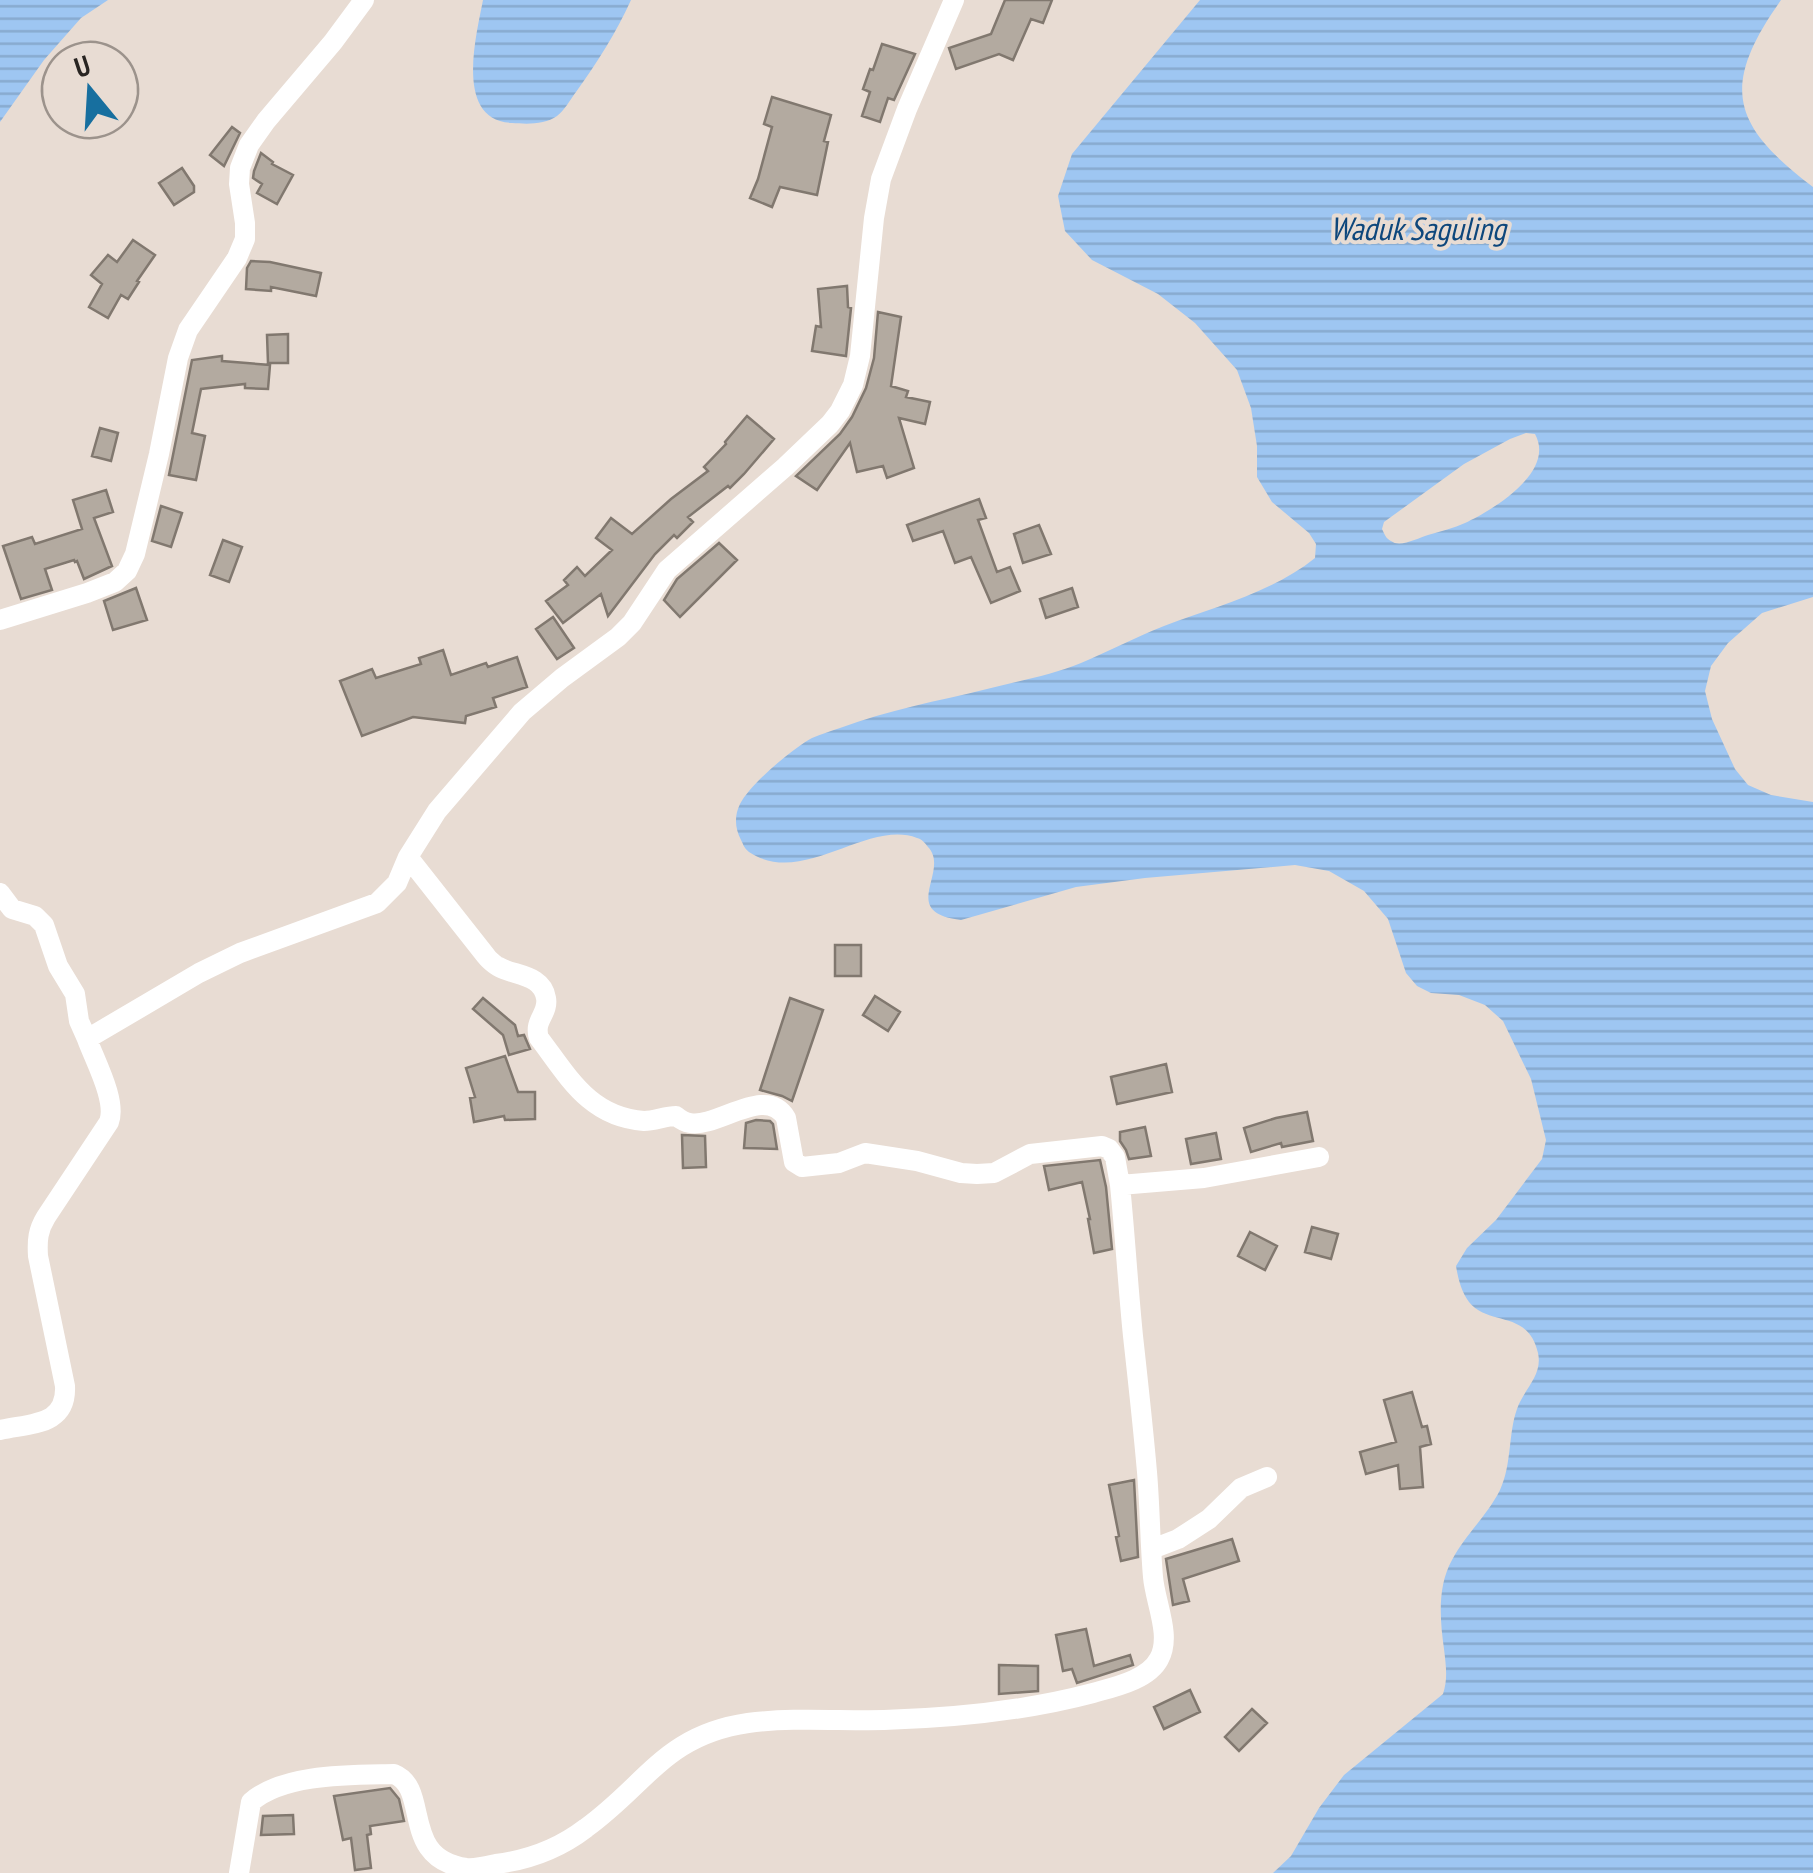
<svg xmlns="http://www.w3.org/2000/svg" width="1813" height="1873" font-family="'PT Sans Narrow',sans-serif">
<defs>
<pattern id="water-rules" width="6" height="5" patternUnits="userSpaceOnUse" patternTransform="scale(2.5)"><rect width="6" height="5" fill="#9ec6f2"/><path d="M0 2.5h6" fill="none" stroke="#88aacf"/></pattern>
</defs>
<rect width="100%" height="100%" fill="#e8dcd3"/>
<path fill="url(#water-rules)" fill-rule="evenodd" d="M0,0H108L81,18L44,60L0,122Z
M483,0H631C616,33 597,63 576,92C570,100 564,111 557,116C545,125 526,124 512,123C454,120 476,37 483,0Z
M1200,0H1781C1720,86 1731,125 1813,187V597L1762,613L1728,643L1711,666L1705,691L1712,719L1735,769L1748,785L1771,795L1813,802V1873H1273L1291,1856L1319,1808L1344,1775L1443,1694C1448,1679 1446,1666 1444,1649C1440,1620 1437,1587 1452,1560C1465,1535 1487,1516 1500,1490C1512,1464 1508,1434 1517,1409C1524,1389 1543,1375 1538,1353C1528,1309 1489,1327 1469,1302C1461,1291 1458,1278 1456,1266L1467,1248L1496,1220L1542,1159L1546,1140L1531,1079L1503,1021L1485,1005L1459,995L1431,993L1417,986L1406,973L1388,919L1364,891L1329,871L1295,865L1145,878L1076,887L961,920C897,913 951,871 928,847C925,843 922,839 917,838C867,819 803,888 749,852C744,848 744,846 741,840C735,829 734,816 740,804C750,784 792,749 812,738C821,734 831,731 840,728C888,710 938,701 987,689C1018,681 1052,675 1081,663C1109,651 1136,637 1164,626C1215,607 1273,592 1315,558L1316,544L1309,533L1272,502L1257,477V446L1251,408L1237,370L1195,323L1158,294L1092,260L1065,231L1058,196L1072,154ZM1526,433L1535,434C1556,472 1493,510 1465,523C1454,528 1441,531 1428,535C1418,538 1400,548 1391,541C1386,539 1384,533 1382,529L1384,522L1464,464L1510,439Z"/>
<path fill="#b3aaa0" stroke="#81786f" stroke-width="2.5" d="M1005,0H1052L1043,23L1031,19L1013,60L999,54L956,69L949,48L991,34Z
M882,44L915,54L894,100L888,98L880,122L862,116L870,92L863,89L870,69L873,70Z
M772,97L831,115L824,141L828,142L817,195L780,187L772,207L750,198L758,179L772,127L764,124Z
M232,127L240,133L224,166L210,155Z
M261,153L273,162L272,164L293,175L277,204L257,193L262,184L253,178L254,171Z
M182,168L194,186V192L174,205L159,183Z
M133,240L155,255L137,281L139,282L128,299L121,295L108,318L89,307L102,284L91,275L108,255L117,262Z
M251,261L270,262L321,273L316,296L271,287V291L246,289L247,268Z
M847,286L848,307L851,308L846,356L812,351L816,326L821,327L818,289Z
M878,312L901,317L891,386L908,391L906,397L930,402L925,424L899,418L914,468L887,478L883,466L857,472L850,443L817,490L796,476L840,434L852,417L866,388L874,358Z
M288,334V363H268L267,335Z
M222,356V361L270,365L268,389L245,388V384L201,389L192,433L205,436L196,480L169,475L192,360Z
M747,416L774,439L744,474L730,488L728,486L688,517L693,522L677,538L674,535L655,554L608,616L601,594L563,623L546,601L568,585L564,580L577,567L585,576L612,550L596,538L611,518L632,534L671,499L708,471L704,467L726,444L725,442Z
M100,428L118,433L111,461L92,456Z
M106,490L113,512L94,518L112,566L84,579L77,561L75,562L74,560L45,569L52,590L21,599L3,546L32,537L35,544L82,529L73,500Z
M979,499L986,518L978,520L997,572L1010,567L1020,591L991,603L971,557L955,563L943,531L913,541L907,525Z
M161,506L182,513L171,547L152,541Z
M1039,525L1051,554L1023,563L1014,534Z
M223,540L242,547L229,582L210,575Z
M719,543L737,560L680,617L664,600L677,579Z
M136,588L147,620L113,630L104,601Z
M1072,588L1078,607L1046,618L1040,599Z
M553,617L574,648L557,659L536,629Z
M443,650L451,675L486,663L488,667L517,657L527,687L493,698L496,707L466,716L465,723L413,717L362,736L340,681L372,669L376,678L421,664L419,658Z
M835,945H861V976H835Z
M875,996L900,1012L888,1031L863,1015Z
M483,998L515,1025L518,1036L524,1035L530,1049L509,1055L503,1035L473,1009Z
M790,998L823,1010L792,1101L782,1096L760,1090Z
M505,1056L518,1092H535V1119L505,1120L504,1116L474,1122L470,1098L475,1097L466,1068Z
M1166,1064L1172,1092L1117,1104L1111,1077Z
M1307,1112L1313,1141L1282,1147L1281,1143L1251,1152L1244,1128L1276,1118Z
M756,1120L770,1121L773,1124L777,1149L744,1148L746,1123Z
M1145,1127L1151,1156L1129,1159L1126,1150L1120,1141V1132Z
M1216,1133L1221,1159L1191,1164L1186,1139Z
M682,1135L705,1136L706,1167L683,1168Z
M1100,1160L1106,1187L1112,1249L1094,1253L1088,1219H1090L1082,1182L1049,1190L1044,1166Z
M1312,1227L1338,1234L1331,1259L1305,1252Z
M1250,1232L1277,1246L1265,1270L1238,1256Z
M1412,1392L1422,1427L1427,1426L1431,1444L1420,1447L1423,1487L1400,1489L1398,1465L1366,1474L1360,1452L1396,1442L1384,1400Z
M1134,1480L1138,1557L1121,1561L1116,1537L1119,1536L1109,1485Z
M1232,1539L1239,1561L1183,1579L1189,1601L1173,1605L1166,1559Z
M1086,1629L1094,1666L1130,1655L1133,1665L1077,1683L1072,1669L1063,1671L1056,1635Z
M999,1665L1038,1666V1691L999,1694Z
M1190,1690L1200,1712L1164,1729L1154,1707Z
M1252,1709L1267,1723L1239,1751L1225,1737Z
M390,1788L399,1799L404,1821L370,1826L371,1834L367,1835L371,1868L355,1870L351,1838L343,1840L334,1796Z
M293,1815L294,1834L261,1835L263,1816Z"/>
<g fill="none" stroke-linecap="round" stroke-linejoin="round">
<path stroke="#fff" stroke-width="20" d="M0,620L87,593L115,582L127,571L135,554L159,454L178,358L188,330L237,258L245,239V223L239,184L240,168L249,145L266,121L333,42L364,0
M0,893L12,909L35,916L44,925L58,966L75,994L79,1021L87,1039
M1120,1185L1204,1178L1319,1157
M0,1430C31,1423 67,1426 65,1386L38,1256C37,1240 38,1230 46,1217L109,1122C117,1101 95,1061 87,1039L199,973L240,953L377,903L397,883L408,857L437,811L522,712L562,678L618,637L632,623L667,570L785,467L830,424L840,411L853,385L860,356L874,218L881,179L907,109L954,0
M1152,1549L1178,1539L1209,1519L1241,1488L1267,1477
M239,1873L251,1802C284,1773 352,1775 394,1774C431,1789 399,1858 466,1868C475,1869 487,1866 496,1864C528,1860 560,1848 586,1828C647,1784 665,1735 748,1723C793,1717 839,1721 884,1720C955,1718 1025,1711 1093,1693C1114,1687 1148,1680 1159,1659C1172,1636 1155,1602 1153,1577C1150,1542 1150,1507 1147,1472C1143,1426 1138,1381 1133,1336C1128,1286 1125,1235 1120,1185L1115,1157L1109,1149L1102,1146L1030,1154L994,1173L977,1174L961,1173L917,1161L865,1153L839,1163L802,1167L794,1162L786,1118C766,1084 718,1128 690,1123C684,1122 681,1120 676,1116C665,1116 655,1121 644,1121C589,1117 568,1076 539,1038C533,1020 549,1014 546,998C542,974 515,976 499,967C496,966 488,959 486,956L408,857"/>
</g>
<g text-anchor="middle" stroke-width="8" stroke-linejoin="round" paint-order="stroke">
<g font-size="32" font-style="italic" fill="#0e477c" stroke="#e8dcd3">
<text x="1418" y="240">Waduk Saguling</text>
</g>
</g>
<g transform="translate(90 90) rotate(342)"><circle r="48" fill="#e8dcd3" stroke="#9c938c" stroke-width="2.5"/>
<path d="M0-8L18 38L0 25L-18 38Z" fill="#176f9f"/>
<text y="-15" font-size="28" font-weight="bold" text-anchor="middle" fill="#292522">U</text>
</g>
</svg>
